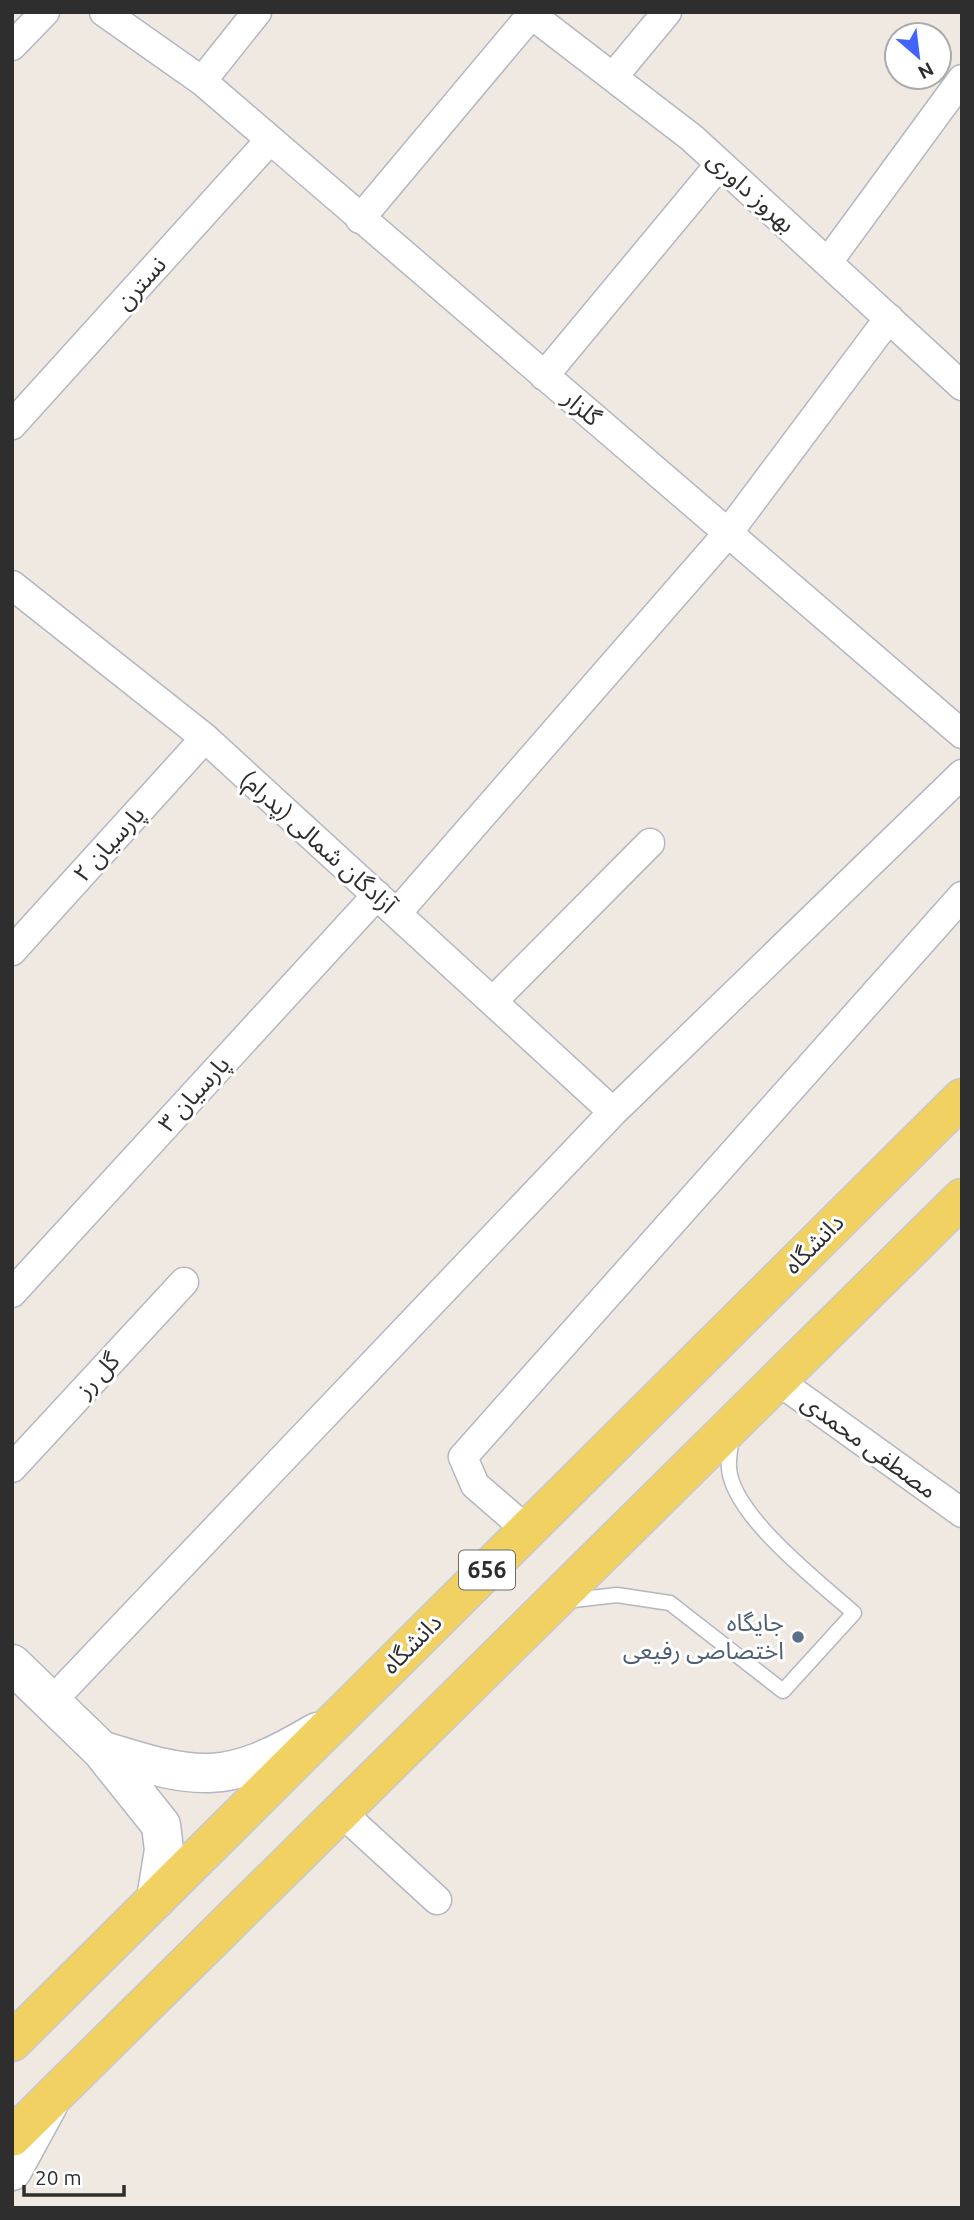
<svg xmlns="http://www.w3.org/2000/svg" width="974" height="2220" font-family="Ubuntu,'Noto Sans Arabic',sans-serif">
<rect width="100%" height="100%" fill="#efe9e1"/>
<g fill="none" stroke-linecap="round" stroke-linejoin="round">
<g stroke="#b4b7c1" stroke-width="17">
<path id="lane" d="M565,1601L617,1595L670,1603L783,1691L854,1613C820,1583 732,1515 729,1468C728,1458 731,1446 732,1436"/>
</g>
<g stroke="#b4b7c1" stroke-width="31">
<path id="street" d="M104,12L202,81L962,734
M528,12L692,138L962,386
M12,46L45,12
M613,77L667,12
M202,81L257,12
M360,219L531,15
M828,262L962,79
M544,376L720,164
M12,425L270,140
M12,585L205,738L613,1112
M397,913L728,533L889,318
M12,951L205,738
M493,1001L650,843
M12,1293L377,895
M777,1380L962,1513
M12,1468L184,1282
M527,1530L475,1485L463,1457L962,896
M51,1702L613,1112L962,774
M341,1812L437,1900"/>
</g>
<g stroke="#b4b7c1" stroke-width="41">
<path id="secondary" d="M12,1664L101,1750L161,1825L164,1850L156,1899
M101,1750C199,1781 226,1786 317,1732
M12,2171L48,2105"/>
</g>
<g stroke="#c9c9c9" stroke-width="41">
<path id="primary" d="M12,2042L962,1098
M12,2137L962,1198"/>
</g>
<use href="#lane" stroke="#fff" stroke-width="14"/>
<use href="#street" stroke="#fff" stroke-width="28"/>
<use href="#secondary" stroke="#fff" stroke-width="38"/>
<use href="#primary" stroke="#f2d163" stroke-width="38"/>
</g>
<circle fill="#5c6f8a" stroke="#fff" stroke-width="2.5" cx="798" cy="1637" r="7"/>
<g text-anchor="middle" stroke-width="6" stroke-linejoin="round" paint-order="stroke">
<rect fill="#fff" stroke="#6d6d6d" stroke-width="2" x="459" y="1550.5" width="56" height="39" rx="5"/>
<g font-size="23" font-weight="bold" fill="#2e2e2e">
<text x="487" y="1578">656</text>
</g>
<g font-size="24" fill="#2e2e2e" stroke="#fff">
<text transform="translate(751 192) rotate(42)" y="8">بهروز داوری</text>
<text transform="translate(141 283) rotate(-48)" y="8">نسترن</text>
<text transform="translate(582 408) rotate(41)" y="8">گلزار</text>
<text transform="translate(318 842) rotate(42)" y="8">آزادگان شمالی (پدرام)</text>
<text transform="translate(109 844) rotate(-48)" y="8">پارسیان ۲</text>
<text transform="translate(194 1094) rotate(-48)" y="8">پارسیان ۳</text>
<text transform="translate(814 1244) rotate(-45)" y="8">دانشگاه</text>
<text transform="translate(98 1375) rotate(-47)" y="8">گل رز</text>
<text transform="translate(869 1446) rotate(36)" y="8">مصطفی محمدی</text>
<text transform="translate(412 1644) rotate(-45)" y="8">دانشگاه</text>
</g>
<g font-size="24" fill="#4e5e75" stroke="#fff" text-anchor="end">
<text x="784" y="1631">جایگاه<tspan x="784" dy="28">اختصاصی رفیعی</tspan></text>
</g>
</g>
<rect width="974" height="2220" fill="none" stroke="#2e2e2e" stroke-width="28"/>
<g transform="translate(918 56) rotate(152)"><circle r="33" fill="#ffffff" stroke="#ababab" stroke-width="2"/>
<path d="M0-5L12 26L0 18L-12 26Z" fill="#4264fb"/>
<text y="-10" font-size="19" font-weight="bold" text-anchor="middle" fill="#2e2e2e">N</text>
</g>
<path d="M24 2185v10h100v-10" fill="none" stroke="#2e2e2e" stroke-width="3.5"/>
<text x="35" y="2185" font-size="21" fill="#2e2e2e" stroke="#ffffff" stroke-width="5" paint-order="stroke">20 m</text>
</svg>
